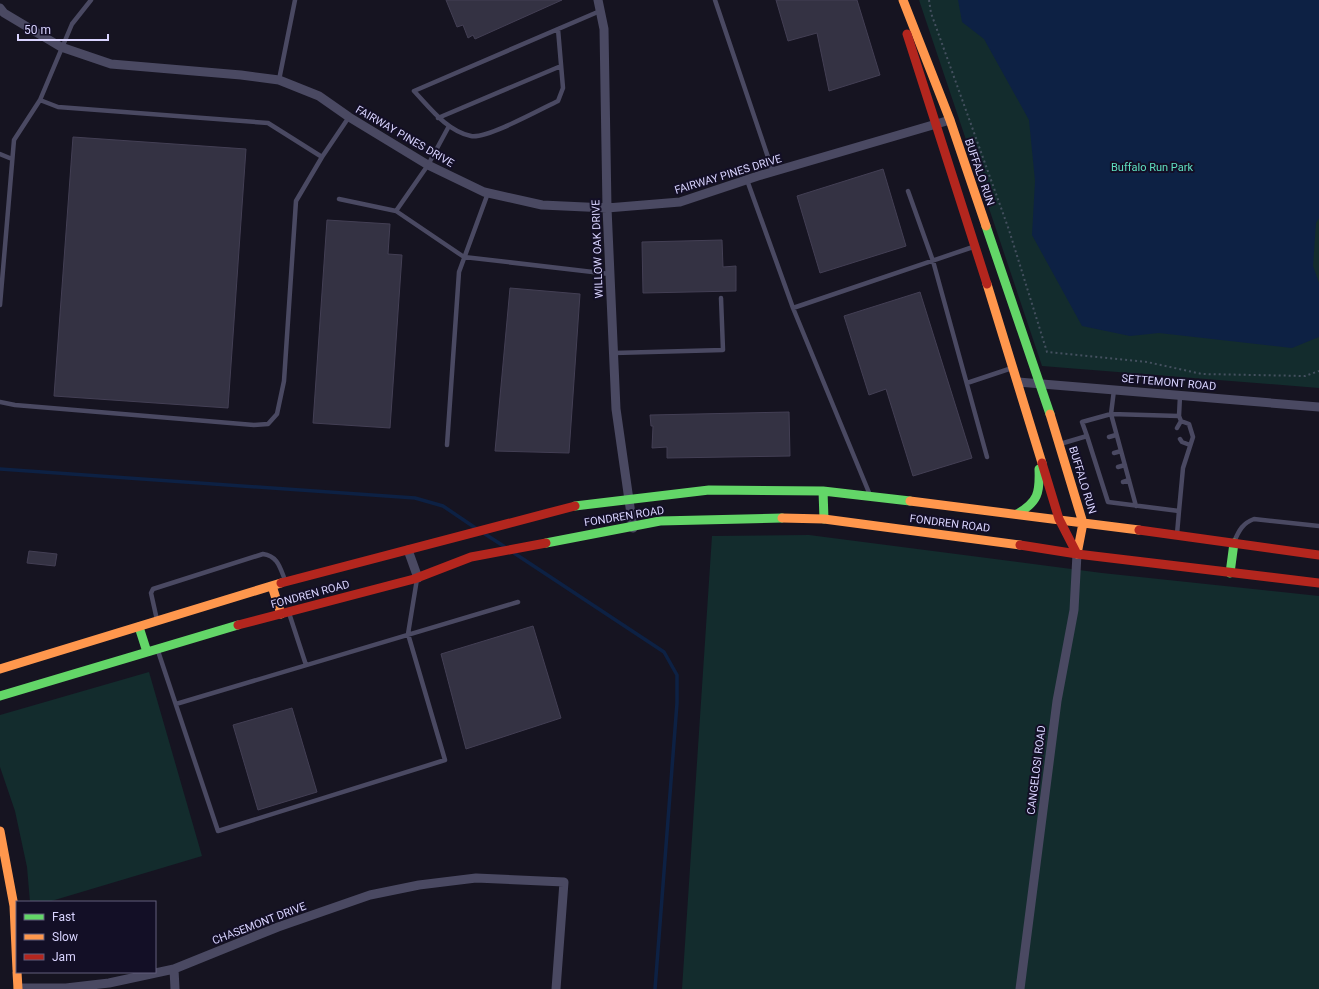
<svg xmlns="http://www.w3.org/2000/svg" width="1319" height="989" font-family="Roboto,sans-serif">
<rect width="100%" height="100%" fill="#161421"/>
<path fill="#132c2d" d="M919,0H1319V388L1042,366Z
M809,535L1102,573L1319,596V989H682L712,536Z
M149,672L202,856L48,902H30L27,867L15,811L0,767V715Z"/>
<path fill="#0d2144" d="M958,0H1319V218L1316,223L1313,266L1319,283V337L1292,348L1159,333L1130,336L1082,326L1032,235L1035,181L1029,120L984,39L962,22Z"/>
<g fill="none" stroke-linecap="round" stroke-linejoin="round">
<path stroke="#0d2144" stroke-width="3.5" d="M0,469L415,498L443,506L477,529
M485,534L505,547
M514,553L664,652L677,675V703L655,989"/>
</g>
<path fill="#343243" stroke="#433f54" d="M446,0H562L475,39L473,35L468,38L463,25L457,27Z
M776,0H857L880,75L829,91L817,33L788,41Z
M73,137L246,149L228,408L54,396Z
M883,169L906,246L820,273L797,196Z
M327,220L390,224L388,254L402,255L390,428L313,423Z
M722,240L723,267L736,266V291L643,293L642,242Z
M510,288L580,294L569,453L495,451Z
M920,292L972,458L913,476L886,389L869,395L844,316Z
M789,412L790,456L667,458V447L652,448L653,426H651L650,415Z
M29,551L57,554L55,566L27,563Z
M533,626L561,718L466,749L441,654Z
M292,708L317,792L258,810L233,725Z"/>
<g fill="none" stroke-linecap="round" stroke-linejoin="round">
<path stroke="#44505f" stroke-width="2" stroke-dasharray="2 3" stroke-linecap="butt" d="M929,0L931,13L1009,230L1047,352L1147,362L1202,374L1305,376L1319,371"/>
<path stroke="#4a4962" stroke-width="4.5" d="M91,0L72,24L40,100L58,107L268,123L322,157L349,117
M715,0L773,172
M558,29L563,88L558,101C541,109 487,139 471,136C447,131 430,108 414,91L600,11
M279,80L295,0
M438,118L561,66
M0,154L12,159
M747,180L793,308L973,247
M908,191L933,261L987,457
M339,199L396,211L464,257L610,274
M396,211L428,165L449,126
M0,305L14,140L40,100
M793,308L870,495
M614,353L723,350L721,298
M967,383L1012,368
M0,402L15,405L254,425L268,424L277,414L284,381L296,201L322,157
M1177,428L1181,421
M1087,436L1082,422L1111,414L1114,390
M1109,437L1116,435
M1180,439L1182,442L1190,445
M1060,444L1087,436L1108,502L1179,511L1177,534
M447,445L459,272L488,193
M1114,453L1121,451
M1118,467L1125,465
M1123,482L1129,480
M1136,506L1111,414L1179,416L1180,396
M1179,511L1183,468L1193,437L1189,424L1181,421L1179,416
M1234,542C1239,530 1243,523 1254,519L1319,526
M289,613L306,665
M157,620L151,593L153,589L263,554C278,556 280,568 285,580
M158,651L218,831L445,760L408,634L417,579
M176,704L518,602"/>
<path stroke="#4a4962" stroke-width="9" d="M598,0L604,29L607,208L616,409L633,528
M0,8L4,13L61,47L111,64L241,75L279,80L319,96L349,117L428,165L484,192L542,205L607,208L680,202L758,176L950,120
M1018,382L1319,407
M408,550L418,578
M174,969L175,989
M18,988H66L109,983L174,969L278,927L370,895L419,885L476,878L564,882L556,989
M1020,989L1057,701L1074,610L1077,554"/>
<path stroke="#63d668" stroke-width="9" d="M986,226L1050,414
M823,491L824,519
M575,506L709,490L823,491L910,501
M1017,514C1038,502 1040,493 1039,469
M546,543L660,521L782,518
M1230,573L1234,543
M139,627L147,652
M0,696L238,625"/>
<path stroke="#ff974d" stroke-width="9" d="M903,0L950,120L986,226
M987,284L1042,463
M1050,414L1083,523L1077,554
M910,501L1139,530
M782,518L824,519L1020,545
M272,586L281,614
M0,669L281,583
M0,831L14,906L17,970
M17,972L18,989"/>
<path stroke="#b3261e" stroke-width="9" d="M907,34L987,284
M1042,463L1059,519L1077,554
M1139,530L1319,555
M1020,545L1077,554L1319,583
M281,583L575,506
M238,625L414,579L471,557L546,543"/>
</g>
<g text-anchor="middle" stroke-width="4" stroke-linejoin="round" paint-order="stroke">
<g font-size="11" fill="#d9d4ff" stroke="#130f26">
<text transform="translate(405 136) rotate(30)" y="4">FAIRWAY PINES DRIVE</text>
<text transform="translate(980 172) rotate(71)" y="4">BUFFALO RUN</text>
<text transform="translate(728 174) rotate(-17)" y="4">FAIRWAY PINES DRIVE</text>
<text transform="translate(597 249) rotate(-92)" y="4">WILLOW OAK DRIVE</text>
<text transform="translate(1169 382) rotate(5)" y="4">SETTEMONT ROAD</text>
<text transform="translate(1083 480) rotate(73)" y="4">BUFFALO RUN</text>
<text transform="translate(624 516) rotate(-9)" y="4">FONDREN ROAD</text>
<text transform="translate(950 523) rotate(7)" y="4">FONDREN ROAD</text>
<text transform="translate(310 594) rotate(-15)" y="4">FONDREN ROAD</text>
<text transform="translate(1036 770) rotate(-83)" y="4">CANGELOSI ROAD</text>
<text transform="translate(259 923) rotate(-21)" y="4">CHASEMONT DRIVE</text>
</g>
<g font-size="11" fill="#5fe0c0" stroke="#130f26">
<text x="1152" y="171">Buffalo Run Park</text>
</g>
</g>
<rect x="16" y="901" width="140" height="72" fill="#130f26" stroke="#625e7d"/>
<rect x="24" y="914" width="20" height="6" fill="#63d668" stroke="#625e7d"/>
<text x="52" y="921" font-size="12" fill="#d9d4ff">Fast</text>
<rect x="24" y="934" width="20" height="6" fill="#ff974d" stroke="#625e7d"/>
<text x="52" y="941" font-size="12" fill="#d9d4ff">Slow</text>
<rect x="24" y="954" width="20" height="6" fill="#b3261e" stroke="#625e7d"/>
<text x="52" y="961" font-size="12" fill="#d9d4ff">Jam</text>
<path d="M18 34v6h90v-6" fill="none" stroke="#d9d4ff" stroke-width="2"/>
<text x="24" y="34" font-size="12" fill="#d9d4ff" stroke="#130f26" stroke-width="3" paint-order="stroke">50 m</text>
</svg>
